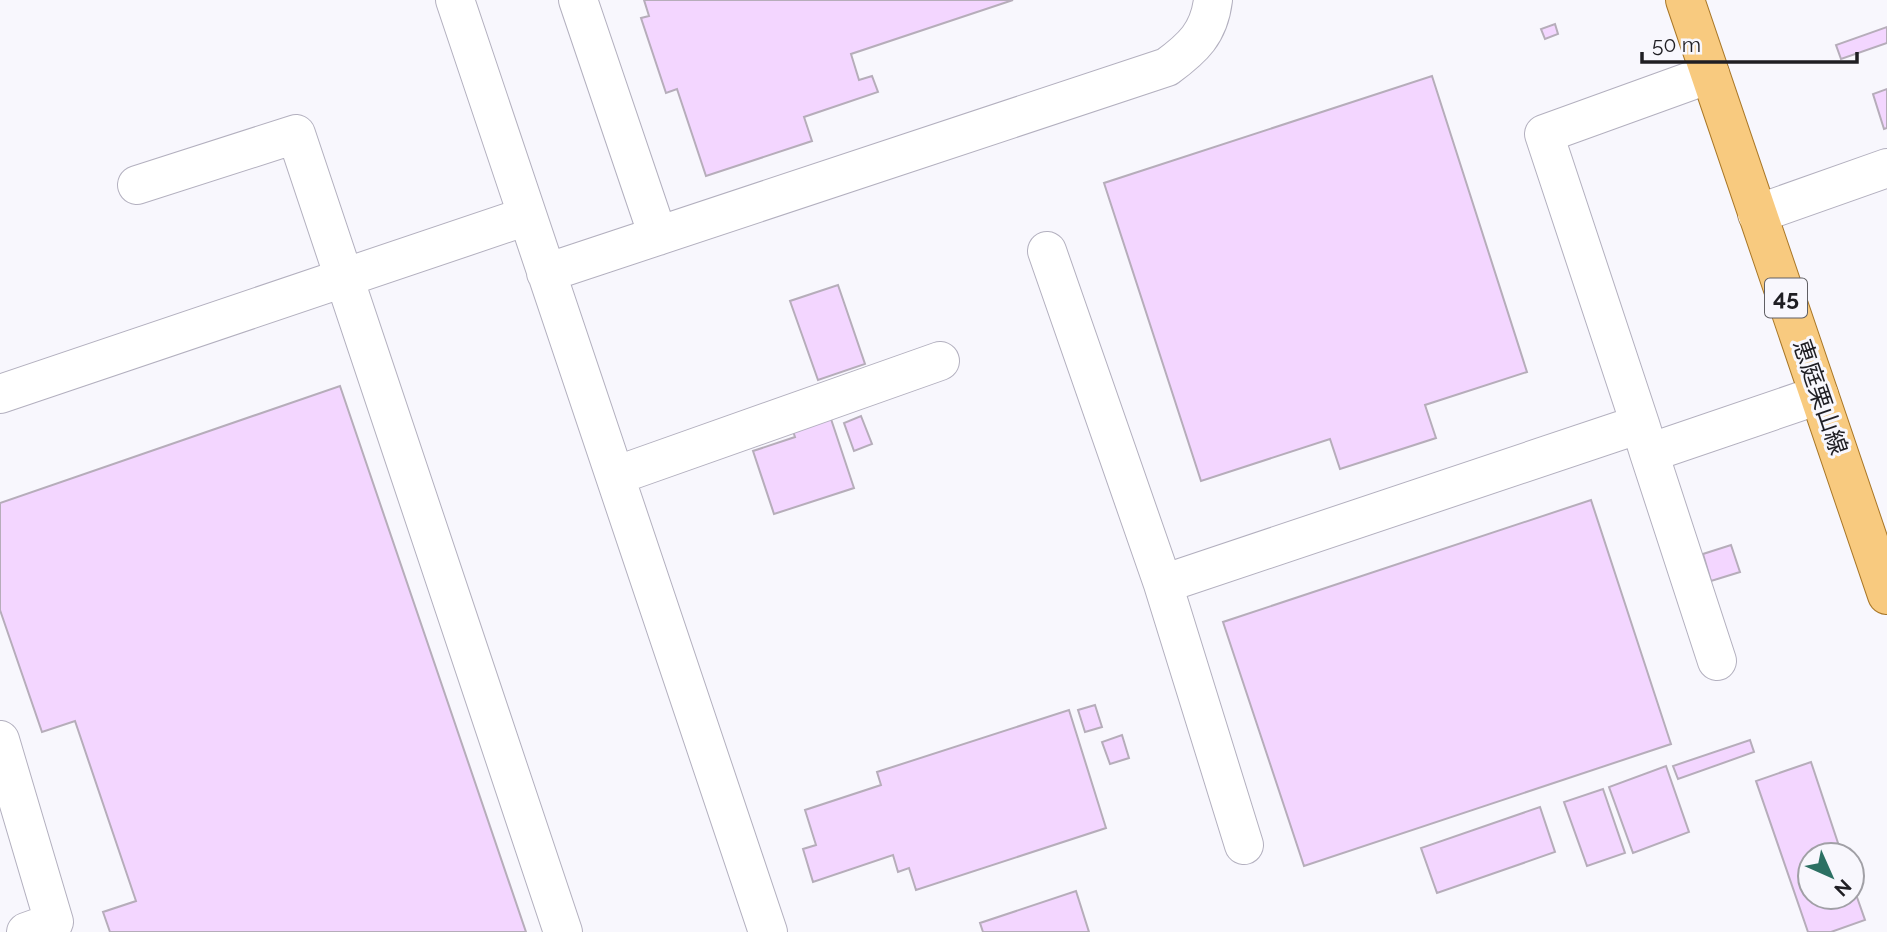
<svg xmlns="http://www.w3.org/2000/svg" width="1887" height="932" font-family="Raleway,'Noto Sans JP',sans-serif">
<rect width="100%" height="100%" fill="#f8f7fd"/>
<path fill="#f3d6ff" stroke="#b6adba" stroke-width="2" d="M644,0H1013L851,54L859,80L872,76L878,92L804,117L812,141L706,176L677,89L666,93L641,18L649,16Z
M1555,24L1558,34L1545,39L1541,29Z
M1887,27V43L1841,59L1836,45Z
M1432,76L1527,372L1425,405L1436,438L1340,469L1330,439L1201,481L1104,183Z
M1887,89V128L1884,129L1873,94Z
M838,285L865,364L818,380L790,301Z
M340,386L526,932H110L103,912L136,901L75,721L42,732L0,610V503Z
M830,416L854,488L774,514L753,451L795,437L792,428Z
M861,416L872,444L854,451L844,423Z
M1591,500L1671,744L1304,866L1223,622Z
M1731,545L1740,572L1711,581L1703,554Z
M1095,705L1102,727L1085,732L1078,710Z
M1069,710L1106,828L916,890L909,868L898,872L893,855L813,882L803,849L816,845L805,810L881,785L877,772Z
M1122,735L1129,758L1110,764L1102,742Z
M1750,740L1754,752L1678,779L1673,766Z
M1811,762L1842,855H1810V897H1852V883L1865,920L1831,932H1808L1756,781Z
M1666,766L1689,832L1633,853L1609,787Z
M1603,789L1625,853L1587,866L1564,802Z
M1540,807L1555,852L1437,893L1421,848Z
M1076,891L1089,932H983L980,923Z"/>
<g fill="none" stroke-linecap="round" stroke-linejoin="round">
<g stroke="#b3b0bf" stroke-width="40">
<path id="minor" d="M455,0L768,932
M578,0L658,236
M137,185L296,134L563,932
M1757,214L1887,168
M1047,251L1163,584
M546,273L1167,67C1193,48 1209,33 1213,0
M0,394L527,216
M1640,424L1544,134L1710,74
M1649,453L1717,661
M615,476L940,361
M0,740L54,922L26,932
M1244,845L1163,584L1640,424L1649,453L1819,395"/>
</g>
<g stroke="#a97727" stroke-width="40">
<path id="major" d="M1685,0L1887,595"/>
</g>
<use href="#minor" stroke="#fff" stroke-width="38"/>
<use href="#major" stroke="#f8ca7f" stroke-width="38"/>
</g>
<g text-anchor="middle" stroke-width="6" stroke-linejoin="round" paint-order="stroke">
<rect fill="#f8f7fd" stroke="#605f64" stroke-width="2" x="1765" y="278.5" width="42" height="39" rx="5"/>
<g font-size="23" font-weight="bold" fill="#1f1e23">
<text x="1786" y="306">45</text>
</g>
<g font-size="24" fill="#1f1e23" stroke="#f8f7fd">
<text transform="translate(1820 397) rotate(71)" y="8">恵庭栗山線</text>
</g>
</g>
<g transform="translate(1831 876) rotate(135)"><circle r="33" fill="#f8f7fd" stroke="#a1a0a6" stroke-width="2"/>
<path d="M0-5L12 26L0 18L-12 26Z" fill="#2c7063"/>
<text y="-10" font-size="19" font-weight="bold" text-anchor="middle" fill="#1f1e23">N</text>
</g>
<path d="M1642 52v10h215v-10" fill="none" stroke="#1f1e23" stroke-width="3.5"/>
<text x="1652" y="52" font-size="21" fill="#1f1e23" stroke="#f8f7fd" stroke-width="5" paint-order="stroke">50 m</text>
</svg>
